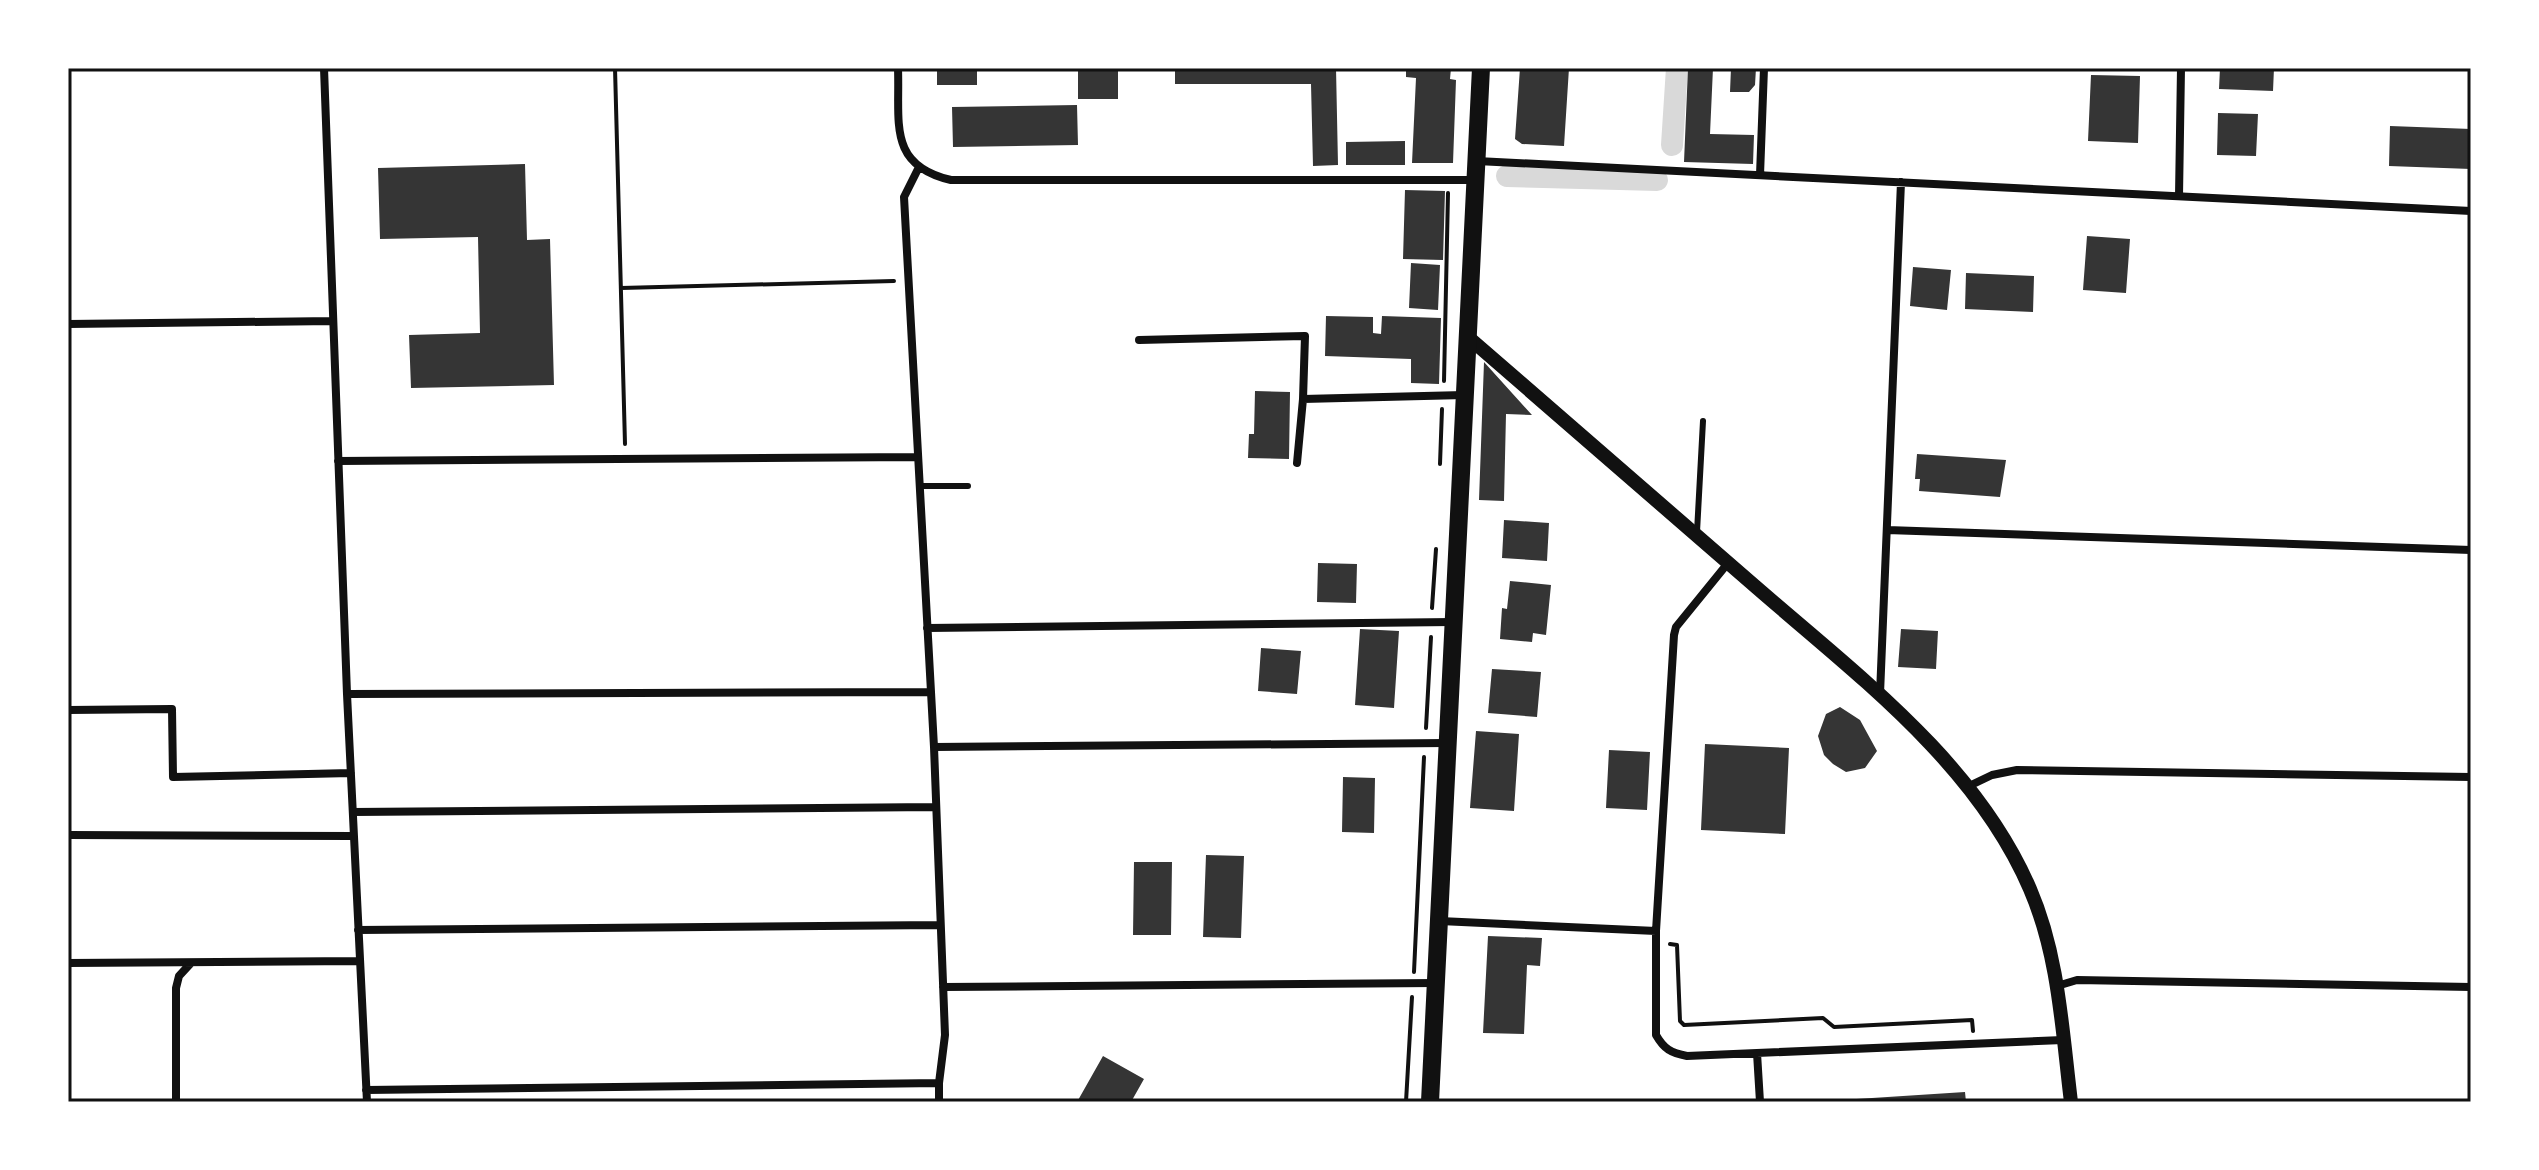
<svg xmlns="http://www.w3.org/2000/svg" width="2539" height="1170" font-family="Lato,sans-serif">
<rect width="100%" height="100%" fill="#fff"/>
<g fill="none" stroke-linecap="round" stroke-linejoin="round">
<path stroke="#d9d9d9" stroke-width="22" d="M1672,145L1677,68
M1507,176L1657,180"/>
</g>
<path fill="#353535" d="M937,68H977V85H937Z
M1078,68H1118V99H1078Z
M1175,68H1336L1338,165L1313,166L1311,84H1175Z
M1406,68H1451L1450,79L1456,80L1453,163H1412L1416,78L1406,77Z
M1520,68H1569L1564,146L1522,144L1515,139Z
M1688,68H1713L1710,134L1754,135L1753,164L1684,162Z
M1731,68H1756L1755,85L1749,92H1730Z
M2220,68H2274L2273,91L2219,89Z
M2091,75L2140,76L2138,143L2088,141Z
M1077,105L1078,145L953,147L952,107Z
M2218,113L2258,114L2256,156L2217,155Z
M2390,126L2471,129V169L2389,166Z
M1405,141V165H1346V142Z
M525,164L527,240L550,239L554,385L411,388L409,335L480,333L478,237L380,239L378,168Z
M1405,190L1445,191L1443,260L1403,259Z
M2087,236L2130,239L2126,293L2083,290Z
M1411,263L1440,265L1438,310L1409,308Z
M1913,267L1951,270L1947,310L1910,306Z
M1966,273L2034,276L2033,312L1965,309Z
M1326,316L1373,317V333L1381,334L1382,316L1441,318L1439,384L1411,383V359L1325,356Z
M1484,362L1532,415L1506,414L1504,501L1479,500Z
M1255,391L1290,392L1289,459L1248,458L1249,434H1254Z
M1917,454L2006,460L2000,497L1919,491L1920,479H1915Z
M1504,520L1549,523L1547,561L1502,558Z
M1318,563L1357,564L1356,603L1317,602Z
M1510,581L1551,585L1546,635L1533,633L1532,642L1500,639L1502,608L1507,609Z
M1360,629L1399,631L1394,708L1355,705Z
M1901,629L1938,631L1936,669L1898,667Z
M1261,648L1301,651L1297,694L1258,691Z
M1492,669L1541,672L1537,717L1488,713Z
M1840,707L1860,720L1877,751L1865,768L1846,772L1833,764L1824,755L1818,736L1826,714Z
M1476,731L1519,734L1514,811L1470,808Z
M1705,744L1789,748L1785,834L1701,830Z
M1609,750L1650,752L1647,810L1606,808Z
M1343,777L1375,778L1374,833L1342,832Z
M1206,855L1244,856L1241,938L1203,937Z
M1134,862H1172L1171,935H1133Z
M1488,936L1542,938L1540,966L1527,965L1524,1034L1483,1033Z
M1103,1056L1144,1079L1131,1102H1077Z
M1965,1092L1966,1102H1841V1100Z"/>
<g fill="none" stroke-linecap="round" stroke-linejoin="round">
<path stroke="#111" stroke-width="4" d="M615,68L625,444
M621,288L894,281
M1444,381L1448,193
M1440,464L1442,409
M1432,608L1436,549
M1426,728L1431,637
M1670,944L1677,945L1680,1021L1684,1025L1823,1018L1834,1027L1972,1020L1973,1031
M1414,972L1424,757
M1406,1102L1412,997"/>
<path stroke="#111" stroke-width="6" d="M920,486H968
M1697,532L1703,421"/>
<path stroke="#111" stroke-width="8" d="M324,68L347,694L367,1102
M898,68C900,122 887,165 951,180H1475
M1477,161L2471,211
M919,167L904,197L934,747L945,1035L939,1083V1102
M1760,175L1764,68
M2179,196L2181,68
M68,324L333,321
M1139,340L1305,336L1303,399L1464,395
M338,461L918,457
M1297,463L1303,399
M1887,530L2471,550
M1728,563L1676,627L1674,635L1656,931V1035C1664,1049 1671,1053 1687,1056L2063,1040
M927,628L1453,622
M347,694L931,692
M1880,694L1901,182
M68,710L172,709L173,777L351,773
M934,747L1447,743
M1969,786L1992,775L2017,770L2471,777
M353,812L936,807
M68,835L354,836
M1440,921L1656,931
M358,930L940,925
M68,963L360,961
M2057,986L2077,980L2471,987
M943,987L1436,983
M1757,1053L1760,1102
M366,1090L939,1083
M176,1102V988L179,976L191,963"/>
<path stroke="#111" stroke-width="14" d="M1468,337C1564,421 1660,504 1756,587C1857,675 1976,763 2030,889C2059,956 2062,1030 2071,1102"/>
<path stroke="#111" stroke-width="18" d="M1430,1102L1481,68"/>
</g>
<rect width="2539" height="1170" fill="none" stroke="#ffffff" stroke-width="140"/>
<rect x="70" y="70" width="2399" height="1030" fill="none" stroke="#111" stroke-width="3"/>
</svg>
